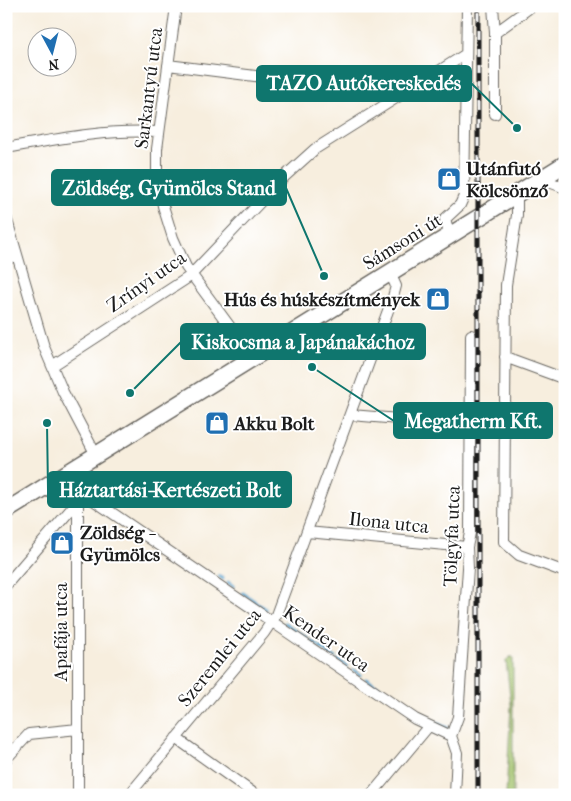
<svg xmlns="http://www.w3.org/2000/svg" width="571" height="801" font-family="'IM FELL French Canon',serif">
<rect width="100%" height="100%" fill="#fff"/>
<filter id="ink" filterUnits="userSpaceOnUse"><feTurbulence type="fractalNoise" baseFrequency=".02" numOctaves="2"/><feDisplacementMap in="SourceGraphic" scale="10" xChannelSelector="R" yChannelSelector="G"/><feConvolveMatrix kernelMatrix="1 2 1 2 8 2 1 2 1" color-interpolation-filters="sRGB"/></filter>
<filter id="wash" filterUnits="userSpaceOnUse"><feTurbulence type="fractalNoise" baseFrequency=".0096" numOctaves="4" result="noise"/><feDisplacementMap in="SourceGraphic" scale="20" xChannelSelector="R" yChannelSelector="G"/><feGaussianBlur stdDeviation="1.12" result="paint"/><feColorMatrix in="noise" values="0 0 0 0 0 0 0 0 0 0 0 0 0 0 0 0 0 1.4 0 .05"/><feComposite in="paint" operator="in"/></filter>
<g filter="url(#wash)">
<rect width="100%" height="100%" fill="#f7eede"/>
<path fill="#a0c169" stroke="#5e6e42" d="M510,657H513V795H506L511,705L506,661Z"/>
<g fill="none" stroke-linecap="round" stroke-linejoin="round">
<path stroke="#55a4cf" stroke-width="3" d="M219,576L223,579
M228,582L233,586
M243,593L266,609
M285,623L307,638
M311,641L317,645
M320,647L327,652
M329,654L335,657
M338,660L347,666
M354,670L361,675
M366,679L382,689
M389,694L424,717
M427,719L448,728"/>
</g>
</g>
<g filter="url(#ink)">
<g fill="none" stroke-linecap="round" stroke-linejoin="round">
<g stroke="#696660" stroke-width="12">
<path id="street" d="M176,6L157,149V171L163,206L173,238L186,267L253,358
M493,6L495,33V114
M495,33L532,6
M168,65L295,81
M6,148C57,139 107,129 158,132
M541,179L565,188
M517,194V215L506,285L504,542L519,555L565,572
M6,217L44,347L63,392L96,455
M450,236L445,219L460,205L464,196L467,6
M6,261L16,253
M505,357L565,379
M52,366L189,277L284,177L315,149L466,54
M351,415L470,425
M70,472L80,491L78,501V795
M80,491L415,719L451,736L457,753L455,795
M307,532L467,547
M6,585L78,501
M451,736L458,717L468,568L467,547L470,533L471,335
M176,738L256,795
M6,759L29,734L78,729
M129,795L264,633L276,615L393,297L396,286L390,273
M371,795L428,727"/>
</g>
<g stroke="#696660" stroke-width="19">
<path id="primary" d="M6,511L565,164"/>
</g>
<use href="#street" stroke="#fff" stroke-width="10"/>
<use href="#primary" stroke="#fff" stroke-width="16"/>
<g stroke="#1c1c1c" stroke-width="5">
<path id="rail" d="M478,795V6"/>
</g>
<use href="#rail" stroke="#fff" stroke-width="3" stroke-dasharray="9" stroke-linecap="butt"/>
</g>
</g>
<defs>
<g id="shop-square" transform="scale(1.25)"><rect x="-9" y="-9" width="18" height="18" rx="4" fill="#1f6fb2" stroke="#fff"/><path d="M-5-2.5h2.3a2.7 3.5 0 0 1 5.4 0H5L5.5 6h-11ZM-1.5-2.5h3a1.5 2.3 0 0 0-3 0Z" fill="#fff"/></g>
</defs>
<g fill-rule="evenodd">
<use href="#shop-square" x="449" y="179"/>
<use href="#shop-square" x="438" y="299"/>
<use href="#shop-square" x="217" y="423"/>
<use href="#shop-square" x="62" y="543"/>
</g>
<g text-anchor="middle" stroke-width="4" stroke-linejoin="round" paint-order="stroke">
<g font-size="19" fill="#1c1c1c" stroke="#fff">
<text transform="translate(148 88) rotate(-83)" y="7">Sarkantyú utca</text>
<text transform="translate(402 241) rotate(-32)" y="7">Sámsoni út</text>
<text transform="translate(146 281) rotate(-35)" y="7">Zrínyi utca</text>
<text transform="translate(389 522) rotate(6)" y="7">Ilona utca</text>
<text transform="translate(451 536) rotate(-88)" y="7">Tölgyfa utca</text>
<text transform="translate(60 632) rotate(-90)" y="7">Apafája utca</text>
<text transform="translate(327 638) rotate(35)" y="7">Kender utca</text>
<text transform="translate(219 657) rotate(-51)" y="7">Szeremlei utca</text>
</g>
<g font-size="19" font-weight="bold" fill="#1c1c1c" stroke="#fff" text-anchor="start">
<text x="466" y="175">Utánfutó<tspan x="466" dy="22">Kölcsönző</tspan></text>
<text x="420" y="306" text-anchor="end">Hús és húskészítmények</text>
<text x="234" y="430">Akku Bolt</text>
<text x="80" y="539">Zöldség -<tspan x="80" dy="22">Gyümölcs</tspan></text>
</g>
</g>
<path fill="none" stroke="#0f766e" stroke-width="2" d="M517 128L471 83M324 276L286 188M130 393L181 342M312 367L394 421M47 423L48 490"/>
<g fill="#0f766e" stroke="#fff" stroke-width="2">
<circle cx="517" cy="128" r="5"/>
<circle cx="324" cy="276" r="5"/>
<circle cx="130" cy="393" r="5"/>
<circle cx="312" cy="367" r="5"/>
<circle cx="47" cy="423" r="5"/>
</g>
<g fill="#0f766e" stroke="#0f766e" stroke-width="2">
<rect x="257" y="66" width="214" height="35" rx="5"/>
<rect x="52" y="170" width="234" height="35" rx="5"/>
<rect x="181" y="324" width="244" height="35" rx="5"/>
<rect x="394" y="403" width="158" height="35" rx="5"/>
<rect x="48" y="472" width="243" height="35" rx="5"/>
</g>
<g font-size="20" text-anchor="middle" font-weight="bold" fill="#fff">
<text x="364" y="90">TAZO Autókereskedés</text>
<text x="169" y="195">Zöldség, Gyümölcs Stand</text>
<text x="303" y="349">Kiskocsma a Japánakáchoz</text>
<text x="473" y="428">Megatherm Kft.</text>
<text x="170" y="497">Háztartási-Kertészeti Bolt</text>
</g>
<rect width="571" height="801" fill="none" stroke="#fff" stroke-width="25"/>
<g transform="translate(52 52) rotate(173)"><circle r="24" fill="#ffffff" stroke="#a4a4a4"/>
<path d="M0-4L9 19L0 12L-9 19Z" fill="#1f6fb2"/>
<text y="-8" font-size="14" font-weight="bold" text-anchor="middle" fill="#1c1c1c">N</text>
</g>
</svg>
